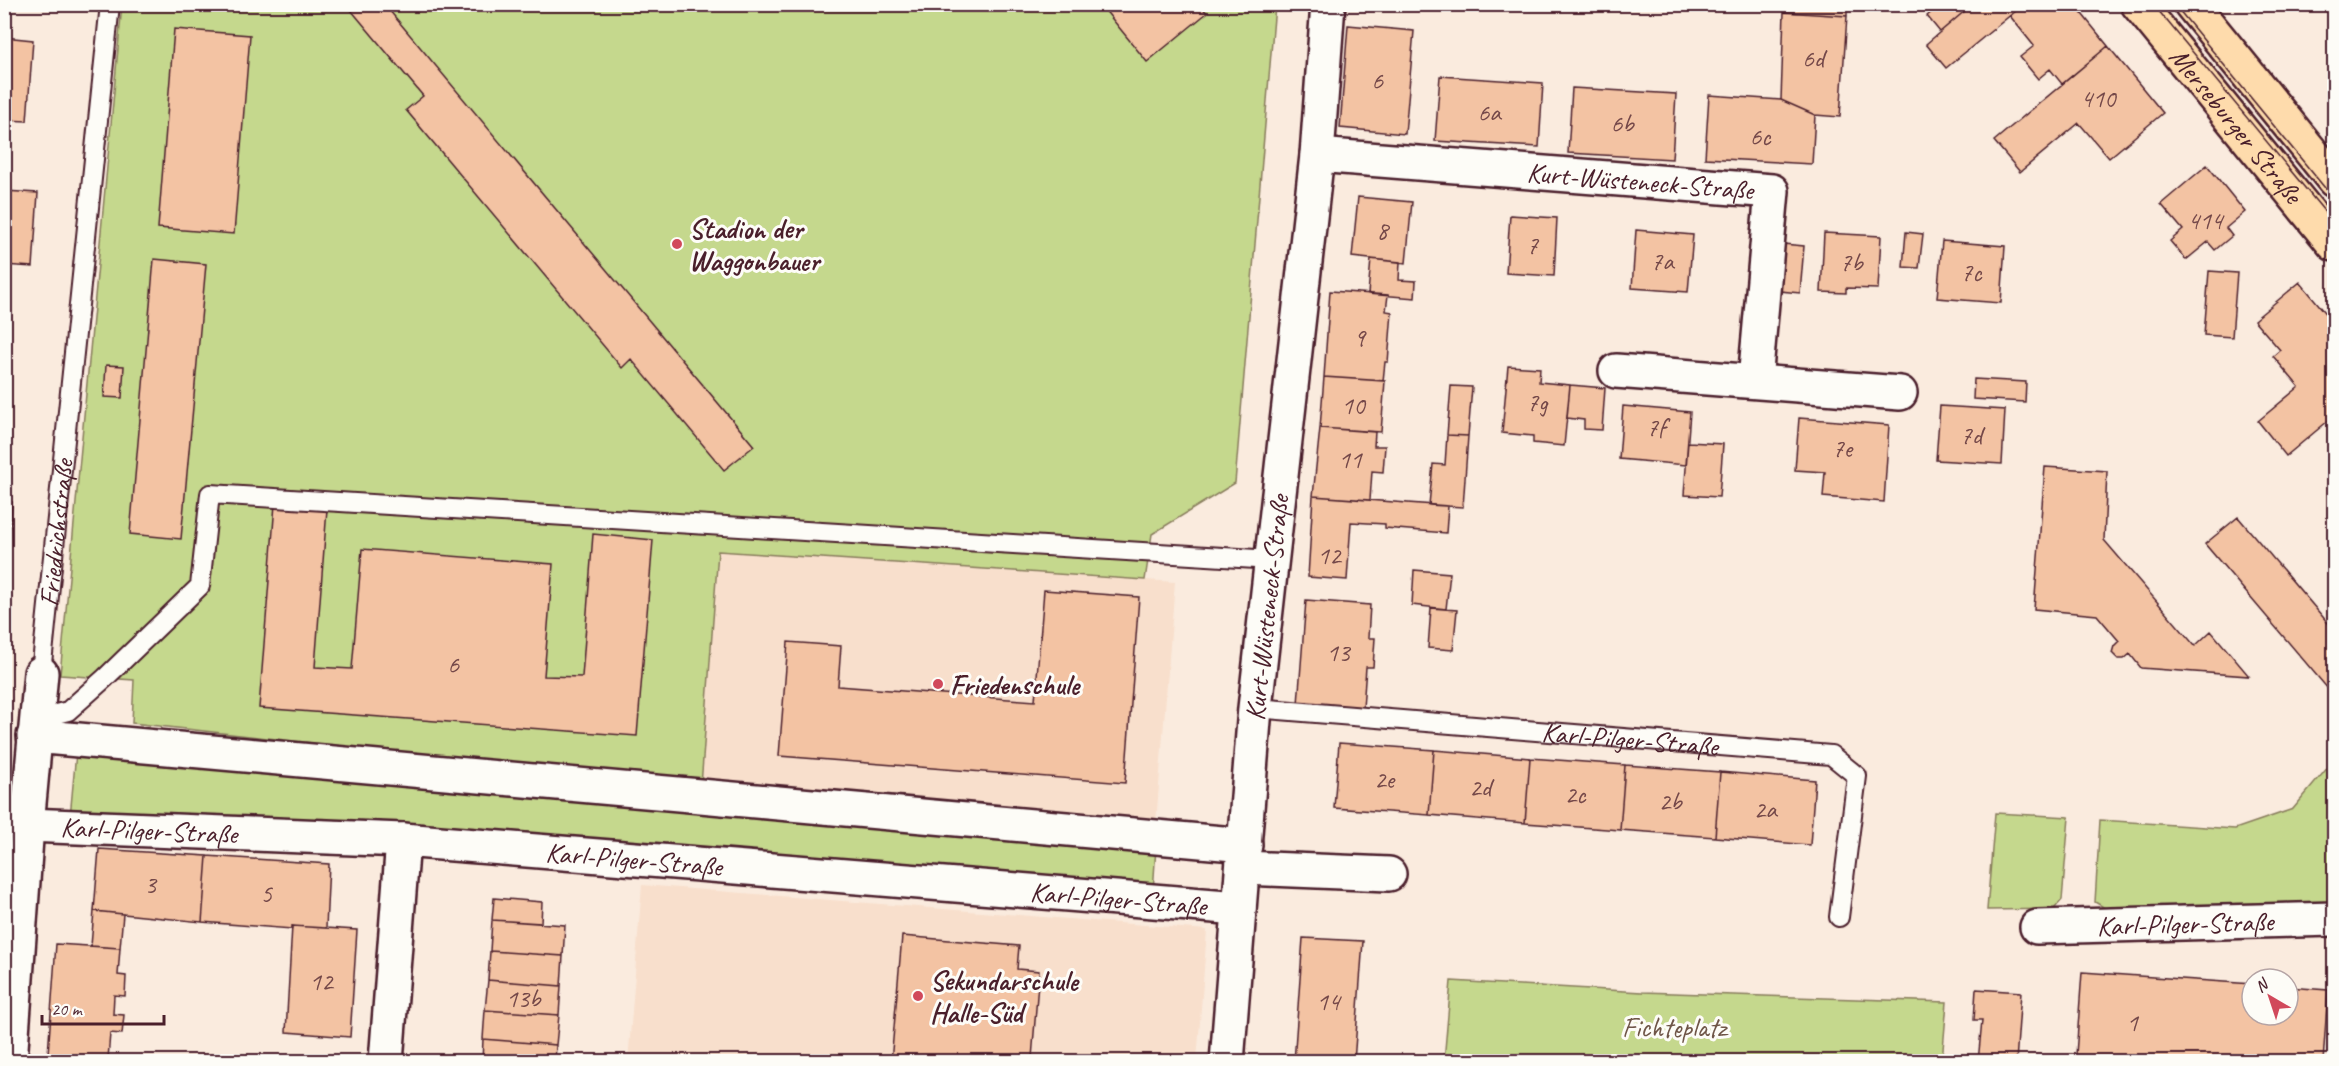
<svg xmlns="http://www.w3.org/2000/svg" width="2339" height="1066" font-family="Caveat,sans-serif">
<rect width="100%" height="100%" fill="#faebde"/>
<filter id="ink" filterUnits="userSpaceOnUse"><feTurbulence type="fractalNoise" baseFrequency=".0167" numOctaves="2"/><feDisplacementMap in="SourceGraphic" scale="12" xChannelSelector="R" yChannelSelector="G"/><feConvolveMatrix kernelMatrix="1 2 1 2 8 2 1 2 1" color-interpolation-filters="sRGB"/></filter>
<g filter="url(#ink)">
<path fill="#f8dfcc" d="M718,551L1175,582L1156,824L701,786Z
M642,885L1207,930L1197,1061L628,1062Z"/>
<path fill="#c5d88d" stroke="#887c5c" stroke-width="1.5" d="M122,5H1275L1235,483L1152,534L1145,580L718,551L701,786L132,723L134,680L60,675Z
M77,742L1156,847L1153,892L70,817Z
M2334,760V902L2105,908L2095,902L2100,820L2235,829L2293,809Z
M1995,813L2069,817L2062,900L2054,909L1987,910Z
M1451,981L1642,992L1947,1002L1942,1061H1444Z"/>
<path fill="#f3c3a3" stroke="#4a1f2b" stroke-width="1.5" d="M346,4H384L754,446L724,470L631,359L622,368L406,110L423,96Z
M1100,4H1199L1207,13L1147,62Z
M1785,4H1847V16L1784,12Z
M1941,4H1973L1940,32L1927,16Z
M1973,4H2024L1946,68L1926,44Z
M2024,4H2074L2108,46L2062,84L2050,69L2038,79L2020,57L2034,46L2010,16Z
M1784,12L1847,16L1840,117L1815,115L1781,100Z
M1348,25L1414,31L1405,134L1340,128Z
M174,29L250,35L234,234L158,228Z
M4,37L33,40L27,121L4,120Z
M2108,46L2163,113L2109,158L2079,123L2020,172L1994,141Z
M1440,76L1543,83L1539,147L1435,141Z
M1572,88L1676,94L1672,159L1568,153Z
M1709,95L1781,100L1815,115L1812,164L1705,158Z
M2207,165L2245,212L2226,228L2232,236L2215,250L2208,242L2186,260L2170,241L2183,230L2161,204Z
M4,191L38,193L33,267L4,265Z
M1358,197L1412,202L1406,263L1352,257Z
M1510,215L1557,218L1554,276L1506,273Z
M1636,230L1693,235L1688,292L1632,288Z
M1906,232L1923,234L1919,268L1903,267Z
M1824,233L1881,236L1878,289L1846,288V293L1821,292Z
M1942,241L2005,246L2001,303L1937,298Z
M1783,244L1804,246L1800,293L1780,291Z
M154,259L206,264L181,539L130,534Z
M1371,259L1400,262L1399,280L1416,281L1415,298L1368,294Z
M2209,271L2237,273L2232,337L2204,335Z
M2300,282L2334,323V416L2286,456L2258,421L2299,387L2273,356L2280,350L2254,320Z
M1330,291L1388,295L1386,311L1392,312L1388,362H1385L1383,381L1324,377Z
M106,365L124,366L122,398L104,397Z
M1508,366L1540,368L1539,382L1570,385L1564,446L1533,443V436L1502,433Z
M1324,377L1385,381L1381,432L1320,428Z
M1974,379L2026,382L2025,402L1973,399Z
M1570,385L1605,388L1602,430L1584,429V420L1567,418Z
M1451,386L1472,387L1468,436L1447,435Z
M1623,406L1690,412L1686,465L1619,459Z
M1940,406L2005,410L2002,464L1936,460Z
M1799,418L1889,425L1884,502L1823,497L1825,472L1795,470Z
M1320,428L1375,432L1374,446H1385L1383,472L1372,471L1370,500L1313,496Z
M1447,435L1468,436L1463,507L1429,505L1433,464L1445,465Z
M1688,442L1723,444L1719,497L1684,495Z
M2045,467L2107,471L2104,540L2195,646L2211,631L2249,676L2141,668L2130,654L2124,659H2118L2112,653L2114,646L2119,641L2097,615L2034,609Z
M1313,496L1448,506L1446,533L1385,528V524L1351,522L1347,580L1308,577Z
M4,501L12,502L7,580H4Z
M275,504L327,509L315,667L352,669L362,549L553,564L544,676L582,677L593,534L653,540L637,736L259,708Z
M2238,517L2334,630V696L2205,544Z
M1414,570L1450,573L1446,609L1412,605Z
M1044,590L1139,597L1125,783L779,756L788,642L841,646L838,686L1035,701Z
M1306,600L1370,605L1368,638H1375L1373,667H1366L1363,708L1298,704Z
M1431,608L1457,610L1453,650L1428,648Z
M1339,743L1434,750L1429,815L1334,808Z
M1434,750L1530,758L1525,823L1429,815Z
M1530,758L1625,765L1620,830L1525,823Z
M1625,765L1720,772L1715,837L1620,830Z
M1720,772L1815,780L1810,845L1715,837Z
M99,849L207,856L202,922L94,911Z
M207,856L329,864L326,928L292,926V929L202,922Z
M494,898L542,902L541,923L492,920Z
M94,911L123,914L120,948L91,946Z
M492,920L565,925L563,956L490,951Z
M292,926L357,930L350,1037L286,1032Z
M902,936L1019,946L1017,969L1039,971L1032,1058L1044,1059V1062H891Z
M1303,938L1363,941L1354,1062H1294Z
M56,944L120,948L118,975L126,976L125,996L114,995L113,1014L124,1015L122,1034L110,1033L108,1059L48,1054Z
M490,951L563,956L561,986L488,980Z
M2082,972L2252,984V1015H2288V987L2328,990L2323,1062H2158L2076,1055Z
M488,980L561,986L559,1015L485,1010Z
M1976,989L2021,992L2016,1062H1978L1982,1020H1974Z
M485,1010L559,1015L556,1045L483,1039Z
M483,1039L556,1045L555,1062H482Z
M48,1054L102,1059V1062H47Z"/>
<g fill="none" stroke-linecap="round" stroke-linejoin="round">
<g stroke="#4a1f2b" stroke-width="22">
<g id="service">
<path id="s1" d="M41,673L110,4"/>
<path id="s2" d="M1255,708L1831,755L1857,776L1839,917"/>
<path d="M36,719L68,711L105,678L200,586L210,494L1272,560"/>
</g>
</g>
<g stroke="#4a1f2b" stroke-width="38">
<g id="minor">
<path id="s3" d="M1317,155L1772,191L1755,381"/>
<path d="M1616,371L1900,393"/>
<path d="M34,736L1245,845"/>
<path id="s4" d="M27,825L403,840L1239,908"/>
<path d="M1243,868L1389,874"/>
<path id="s5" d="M2037,927L2334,919"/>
<path d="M10,1062L27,825L41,673"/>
<path d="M386,1062L403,840"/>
<path id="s6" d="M1227,1062L1255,708L1317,155L1328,4"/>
</g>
</g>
<g stroke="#4a1f2b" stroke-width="38">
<g id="primary">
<path id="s7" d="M2138,4L2334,244"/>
<path d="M2191,4L2334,180"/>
</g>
</g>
<use href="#service" stroke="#fdfcf7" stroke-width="18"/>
<use href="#minor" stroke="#fdfcf7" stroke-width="33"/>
<use href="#primary" stroke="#fedbac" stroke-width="33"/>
<path stroke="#4a1f2b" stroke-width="1.5" d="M2153,4L2334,223
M2174,4L2334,199"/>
</g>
</g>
<g fill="#d1495b" stroke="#fdfcf7" stroke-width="2">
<circle cx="677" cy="244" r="6"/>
<circle cx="938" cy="684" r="6"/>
<circle cx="918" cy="996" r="6"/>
</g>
<g text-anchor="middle" stroke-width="6" stroke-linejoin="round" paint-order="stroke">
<g font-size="26" fill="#744849">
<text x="1813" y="67">6d</text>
<text x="1377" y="89">6</text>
<text x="2098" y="107">410</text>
<text x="1489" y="121">6a</text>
<text x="1622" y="132">6b</text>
<text x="1760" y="145">6c</text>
<text x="2205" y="229">414</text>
<text x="1382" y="239">8</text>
<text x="1532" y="254">7</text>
<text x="1662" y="270">7a</text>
<text x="1851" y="271">7b</text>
<text x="1971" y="281">7c</text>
<text x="1359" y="346">9</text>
<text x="1537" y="411">7g</text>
<text x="1353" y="414">10</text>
<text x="1656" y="436">7f</text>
<text x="1971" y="444">7d</text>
<text x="1842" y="457">7e</text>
<text x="1350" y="468">11</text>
<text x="1329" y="564">12</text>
<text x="1338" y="661">13</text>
<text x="453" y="673">6</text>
<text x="1384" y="788">2e</text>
<text x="1480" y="796">2d</text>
<text x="1575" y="803">2c</text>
<text x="1670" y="810">2b</text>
<text x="1765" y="818">2a</text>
<text x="150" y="893">3</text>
<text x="266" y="902">5</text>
<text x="321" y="990">12</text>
<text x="523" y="1007">13b</text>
<text x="1328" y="1010">14</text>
<text x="2132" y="1031">1</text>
</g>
<g font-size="28" fill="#4a1f2b" stroke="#fdfcf7">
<text dy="10" stroke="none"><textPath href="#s7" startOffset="156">Merseburger Straße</textPath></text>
<text dy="10" stroke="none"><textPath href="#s3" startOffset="324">Kurt-Wüsteneck-Straße</textPath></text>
<text dy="10" stroke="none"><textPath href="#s1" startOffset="141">Friedrichstraße</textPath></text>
<text dy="10" stroke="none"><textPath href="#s6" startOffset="456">Kurt-Wüsteneck-Straße</textPath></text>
<text dy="10" stroke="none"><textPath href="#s2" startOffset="376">Karl-Pilger-Straße</textPath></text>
<text dy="10" stroke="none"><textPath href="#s4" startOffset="122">Karl-Pilger-Straße</textPath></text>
<text dy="10" stroke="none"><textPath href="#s4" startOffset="608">Karl-Pilger-Straße</textPath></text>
<text dy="10" stroke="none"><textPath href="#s4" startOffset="1094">Karl-Pilger-Straße</textPath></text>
<text dy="10" stroke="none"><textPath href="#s5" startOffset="148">Karl-Pilger-Straße</textPath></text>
</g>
<g font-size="28" font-weight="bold" fill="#4a1f2b" stroke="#fdfcf7" text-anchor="start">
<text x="689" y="238">Stadion der<tspan x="689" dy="32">Waggonbauer</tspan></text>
<text x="950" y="694">Friedenschule</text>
<text x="930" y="990">Sekundarschule<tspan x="930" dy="32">Halle-Süd</tspan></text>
</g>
<g font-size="28" fill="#6f5648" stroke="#fdfcf7">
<text x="1674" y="1037">Fichteplatz</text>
</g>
</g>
<rect width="2339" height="1066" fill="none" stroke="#fdfcf7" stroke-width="24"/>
<rect x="12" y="12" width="2315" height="1042" fill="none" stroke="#4a1f2b" stroke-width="2" filter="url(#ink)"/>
<g transform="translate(2270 997) rotate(321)"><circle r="28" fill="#fdfcf7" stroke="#b5a4a5" stroke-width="1.5"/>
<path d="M0-4.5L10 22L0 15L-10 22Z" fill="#d1495b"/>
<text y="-9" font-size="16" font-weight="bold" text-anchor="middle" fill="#4a1f2b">N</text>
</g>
<path d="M42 1015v9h122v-9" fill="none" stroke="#4a1f2b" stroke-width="3"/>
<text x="51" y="1015" font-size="18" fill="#4a1f2b" stroke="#fdfcf7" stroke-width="4.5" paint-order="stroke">20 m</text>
</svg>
